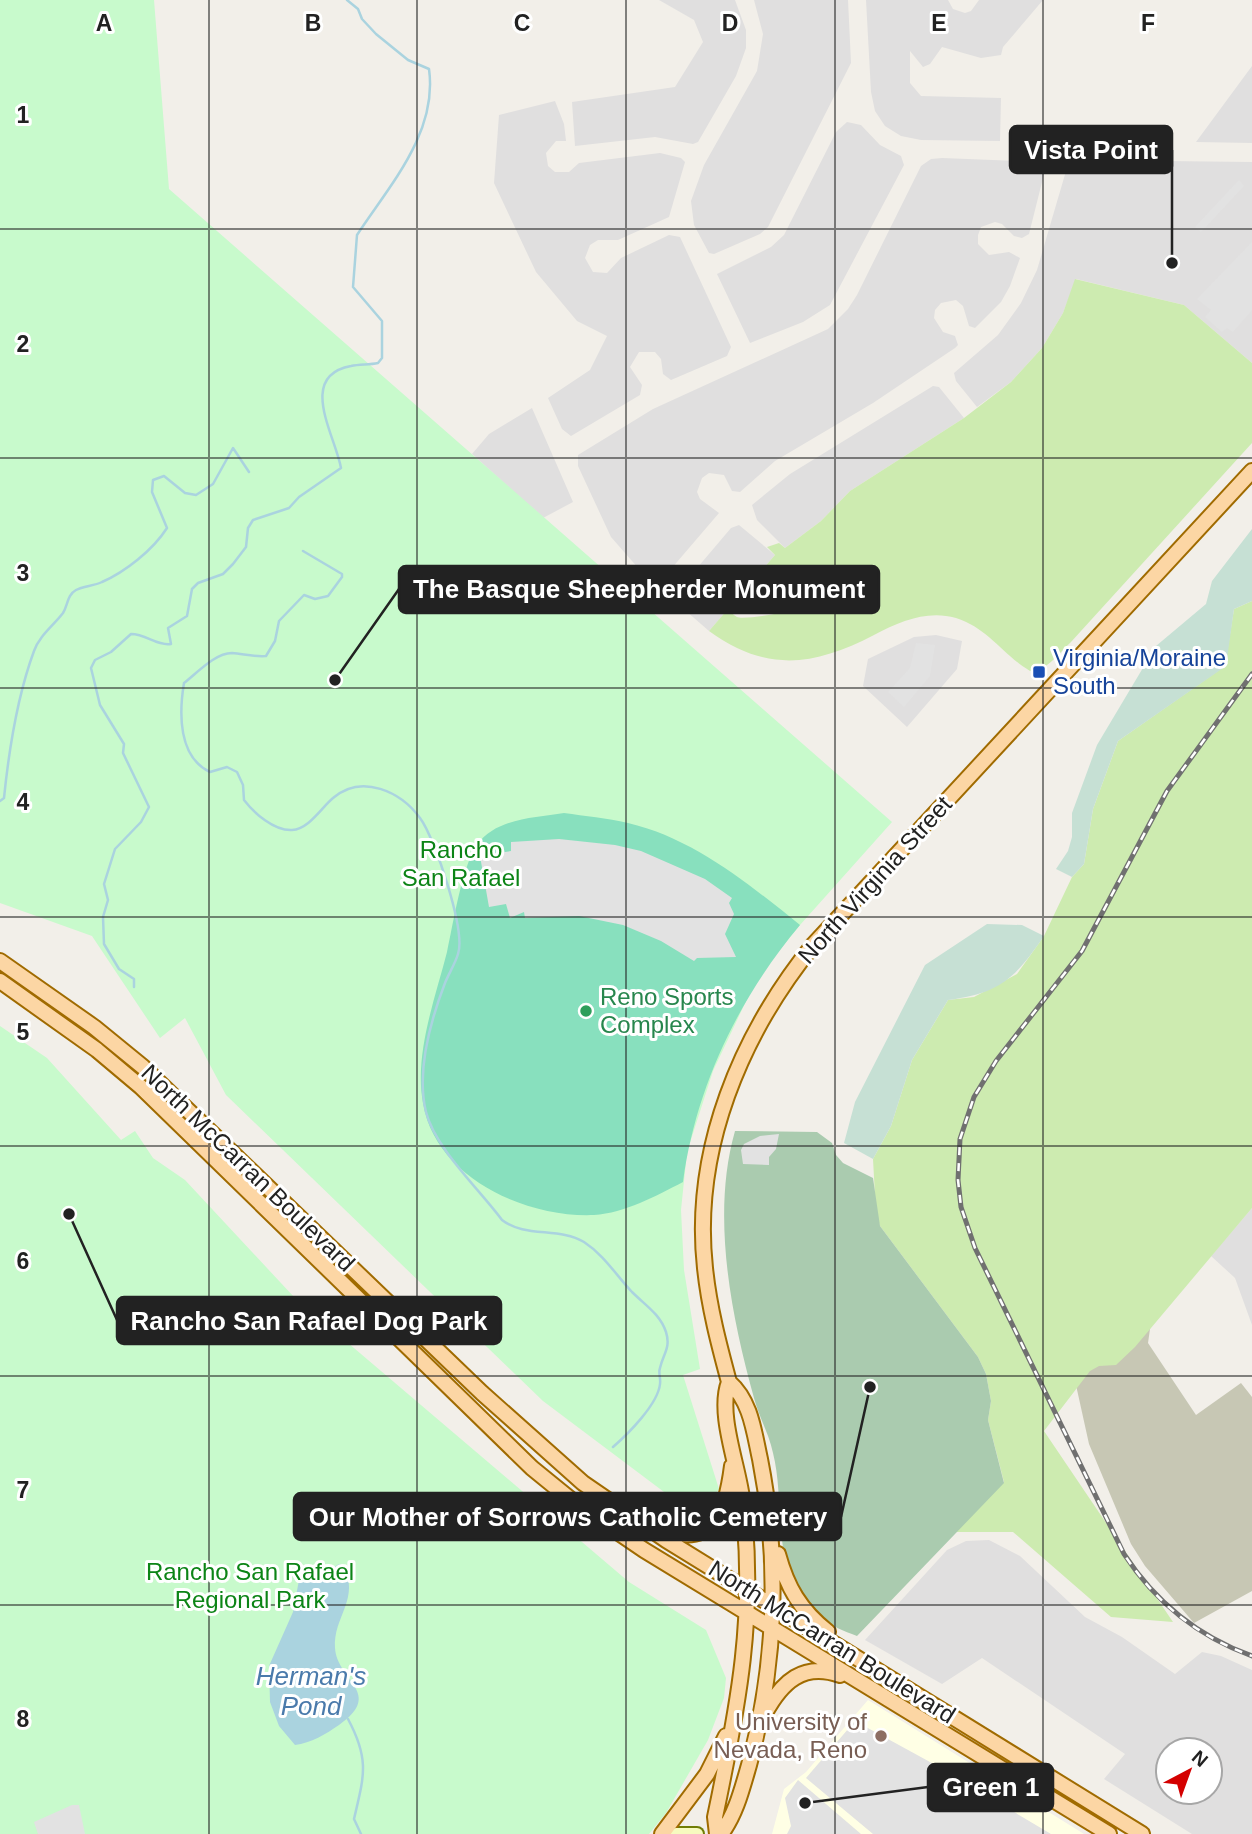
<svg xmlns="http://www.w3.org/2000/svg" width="1252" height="1834" font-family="Helvetica,sans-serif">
<rect width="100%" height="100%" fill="#f2efe9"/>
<path fill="#e0dfdf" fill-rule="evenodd" d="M659,0H735L746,30V48L736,76L698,142L693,144L655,137L575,146L572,102L675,87L703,42L694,20Z
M754,0H848L851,63L768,227L760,234L714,254L709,253L694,225L691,201L704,165L757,71L763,34Z
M866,0H948L953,9L965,13L971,11L979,0H1043L1003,47L1001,55L981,58L942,47L930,64L923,67L910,51V83L921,96L1001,98L1000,141L921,140L901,136L885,126L875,111L871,92Z
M1252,66V143L1196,142Z
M555,101L564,124L566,141H556L546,153L548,166L555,172H569L579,163L660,153L681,158L685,162L669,217L618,240H598L590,245L585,258L593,272L607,273L621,258L669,235L680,237L731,347L727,356L671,380L663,374L661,359L655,352H639L630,367L642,385L640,395L571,436L562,429L548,398L590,370L607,336L577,321L536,272L494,183L499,115Z
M847,122L861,125L880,145L901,156L904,165L830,305L803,322L750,343L717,274L771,247L784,235L836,132Z
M942,158L1047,162L1029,234L1022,238L1014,236L1002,224L995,222L981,227L978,235V244L989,255L1009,252L1020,258L1010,286L1001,302L975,328L969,326L963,306L956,300L941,303L935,310L934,318L943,332L955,336L958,345L955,348L873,403L775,461L740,492L732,491L724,475L709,473L702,478L697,492L700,499L719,513L665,576L659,580L646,577L611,537L578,466V455L653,409L828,329L848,309L857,295L921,166L931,159Z
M1078,160L1252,162V363L1184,305L1076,279L1063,313L1042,348L1011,382L977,407L956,381L954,373L998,335L1021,303L1037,270L1066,171Z
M933,386L939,387L964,418L850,491L821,521L785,548L757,520L752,505L790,474Z
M532,408L573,502L543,518L472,454L489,434Z
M739,525L775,555L709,631L678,604L675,594L731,528Z
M936,635L962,641L957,669L907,727L863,686L868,659L914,637Z
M1252,1208V1325L1235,1278L1211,1256Z
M989,1540L1020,1556L1085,1617L1122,1637L1175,1674L1202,1652L1221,1656L1252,1670V1834H1192L1104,1779L1125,1754L982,1658L942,1684L865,1640L947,1550L966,1541ZM1210,1750V1792H1168V1750Z"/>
<path fill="#ffffe5" d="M868,1700L1084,1834H772L784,1789L806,1772Z"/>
<path fill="#c7c7b4" d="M1012,1095L1152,1315L1148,1343L1196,1415L1241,1383L1252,1397V1591L1194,1623L1145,1566L1131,1544L1089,1444Z"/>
<path fill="#cdebb0" d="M1075,279L1184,305L1252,363V443L1071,642C1060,652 1046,672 1030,671C1003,655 988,628 956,618C927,610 901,621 874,635C814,666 767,673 709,631L728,609C731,612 733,615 737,617C743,620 787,613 791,609C795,605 797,598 800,593L792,583L780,586L772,601L762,603L741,594L775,555L767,547L779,543L785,548L821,521L850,491L964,418L1011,382L1042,348L1063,313Z
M1252,601V1208L1135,1347L1116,1365L1099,1366L1090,1371L1044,1431L1173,1622L1111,1617L1013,1532H955L1004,1482L988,1420L991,1401L986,1374L978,1357L880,1226L876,1214L873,1159L891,1126L912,1060L948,1000L974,997L1017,974L1044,936L1072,877L1084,864L1093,809L1118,741L1225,666L1234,609Z"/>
<path fill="#c6e0d4" d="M1252,529V601L1234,609L1226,666L1118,741L1093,809L1084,864L1072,877L1056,869L1068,851L1072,837V813L1097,745L1156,646L1206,604L1212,581Z
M987,924L1022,925L1044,936C1015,978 1001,993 948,1000L912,1060L891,1126L873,1159L844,1143L855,1102L925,965Z"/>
<path fill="#aacbaf" d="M735,1131L817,1132L832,1143L836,1155L843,1163L873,1178L880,1226L978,1357L986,1374L991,1401L988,1420L1004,1483L857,1636C830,1626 810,1616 796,1589C774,1548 784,1497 773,1453C769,1434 759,1417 754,1398C731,1315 711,1215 735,1131Z"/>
<path fill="#c8facc" d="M0,0H154L169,189L892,822L800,925L757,978L713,1071L687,1152L681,1210L684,1270L700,1369L683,1375L719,1489L700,1519L543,1401L226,1095L185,1018L160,1038L92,936L0,903Z
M0,1026L47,1058L121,1140L135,1131L153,1158L185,1180L294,1297L629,1582L706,1630L726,1678L724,1698L708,1740L666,1813L649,1834H0Z"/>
<path fill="#88e0be" d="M564,813C585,816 607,818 628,823C693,838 749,884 800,925C739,998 696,1086 683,1182C656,1196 625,1213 594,1215C525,1218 435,1177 423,1103C414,1054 435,999 447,952C453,925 462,866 477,845C496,818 534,818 564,813Z"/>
<path fill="#e2e2e2" d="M1239,180L1244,186L1201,232L1195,227Z
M1252,242V310L1233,332L1227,328L1222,332L1205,317L1211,310L1197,299Z
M916,643L935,645L930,676L904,707L888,692L910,668Z
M559,839L615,845L641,851L705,879L732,898L729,903L734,914L725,934L736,957L697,958L694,961L661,941L623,925L579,916L525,918L524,912L510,918L506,904L489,907L480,856L511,851V842Z
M779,1134L776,1149L769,1157V1165L743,1164L741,1150L744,1144L760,1136Z
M855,1721L930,1762L1051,1834H873L806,1778Z
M798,1780L861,1834H787L791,1826L785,1798Z
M72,1805H79L85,1834H38L34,1822Z"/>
<path fill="#aad3df" d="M339,1564L343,1565C361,1599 333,1616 335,1648C337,1681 385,1693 339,1725C326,1734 311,1743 295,1745L279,1726L270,1702L269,1666L293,1612L299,1580L327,1572Z"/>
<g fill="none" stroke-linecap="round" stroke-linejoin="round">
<path stroke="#aad3df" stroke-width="2.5" d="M303,551L342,574V577L328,596L315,599L304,595L279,621L275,641L266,656C254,657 244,654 232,653C215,653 197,673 184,683C179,713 178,757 210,772L227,767L237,772L243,785L244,800C254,813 274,831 292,830C309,829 322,807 333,798C362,773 401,792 420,818C435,838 466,931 458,954C455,964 449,973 445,983C430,1022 416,1071 426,1112C435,1148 480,1190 502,1220C525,1238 559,1227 584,1242C604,1255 616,1275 632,1292C645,1305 660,1314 666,1332C671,1348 663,1354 660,1368C658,1373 661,1378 660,1384C658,1404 628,1434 613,1447
M0,801L4,798C9,749 17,697 34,651C39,636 54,625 63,613C68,605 67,595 76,590C83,586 94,586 102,582C125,572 153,550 167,528L152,492L153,480L164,476L185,493L196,495L213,484L233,448L249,472
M134,987V979L119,969L104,944L103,917L108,900L104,884L115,849L141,822L149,807L123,753L124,744L100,705L91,668L95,660L111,652L131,634C146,634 157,646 171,644L168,628L187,616L192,589L198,583L223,574L233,564L246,547L248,528L253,520L289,508L299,497L341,468C335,435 297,376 351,366C360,364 369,365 378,363L382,358V321L353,287L357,235C389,186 438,133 429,69L408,60L376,34L362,19L358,9L347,0
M348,1719C370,1760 364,1776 354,1819L361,1834"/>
<g stroke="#707d05" stroke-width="16">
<path id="secondary" d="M676,1834H697"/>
</g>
<g stroke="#a06b00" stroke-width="18">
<path id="primary" d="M0,961L94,1027L143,1067L482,1393L583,1483L666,1540L1142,1834
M0,981L97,1050L141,1087L532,1468L575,1503L644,1550L1109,1834
M657,1528C715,1550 726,1513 732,1466
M778,1554C787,1587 800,1610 828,1632
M765,1713C782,1682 803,1662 840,1675
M662,1834L707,1774L726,1736
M717,1834L715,1817C738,1708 757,1611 742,1498C738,1465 717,1413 729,1382C719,1345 709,1307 705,1268C692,1150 741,1034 814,944L1252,471
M721,1834C736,1814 742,1789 749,1765C776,1666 780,1560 760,1459C754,1432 751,1401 729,1382"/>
</g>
<use href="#secondary" stroke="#f7fabf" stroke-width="12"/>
<use href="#primary" stroke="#fcd6a4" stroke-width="14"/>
<g stroke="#707070" stroke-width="5">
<path id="rail" d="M1252,674L1167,791L1082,951L996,1061L974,1097L960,1139L958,1180L961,1207L975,1248L1124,1554C1156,1603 1197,1636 1252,1656"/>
</g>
<use href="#rail" stroke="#fff" stroke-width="2.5" stroke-dasharray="8" stroke-linecap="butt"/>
</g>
<path fill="none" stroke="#222" stroke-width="2" stroke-opacity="0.55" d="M209,0V1834M417,0V1834M626,0V1834M835,0V1834M1043,0V1834M0,229H1252M0,458H1252M0,688H1252M0,917H1252M0,1146H1252M0,1376H1252M0,1605H1252"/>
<rect fill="#1a4fb4" stroke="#fff" stroke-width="2.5" x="1032" y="665" width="14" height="14" rx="3.5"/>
<circle fill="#2e9e5b" stroke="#fff" stroke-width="2.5" cx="586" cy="1011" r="7"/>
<circle fill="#8d6e63" stroke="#fff" stroke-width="2.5" cx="881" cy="1736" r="7"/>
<g text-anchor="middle" stroke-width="6" stroke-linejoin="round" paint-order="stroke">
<g font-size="24" fill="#164399" stroke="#fff" text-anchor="start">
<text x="1053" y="666">Virginia/Moraine<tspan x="1053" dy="28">South</tspan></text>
</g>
<g font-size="24" fill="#0c8416" stroke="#fff">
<text x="461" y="858">Rancho<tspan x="461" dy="28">San Rafael</tspan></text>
<text x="250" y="1580">Rancho San Rafael<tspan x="250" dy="28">Regional Park</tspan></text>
</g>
<g font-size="24" fill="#222" stroke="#fff">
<text transform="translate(875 880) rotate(-48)" y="8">North Virginia Street</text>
<text transform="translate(248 1168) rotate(44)" y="8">North McCarran Boulevard</text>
<text transform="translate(832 1642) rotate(32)" y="8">North McCarran Boulevard</text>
</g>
<g font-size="24" fill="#27864d" stroke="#fff" text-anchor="start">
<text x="600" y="1005">Reno Sports<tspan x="600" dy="28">Complex</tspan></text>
</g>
<g font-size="24" fill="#785e54" stroke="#fff" text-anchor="end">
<text x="867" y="1730">University of<tspan x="867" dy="28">Nevada, Reno</tspan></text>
</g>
<g font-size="26" font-style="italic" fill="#4a7aab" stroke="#fff">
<text x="311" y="1685">Herman's<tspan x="311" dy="30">Pond</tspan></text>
</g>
</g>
<g font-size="23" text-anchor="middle" font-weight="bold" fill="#222" stroke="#fff" stroke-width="6" stroke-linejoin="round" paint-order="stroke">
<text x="104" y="31">A</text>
<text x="313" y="31">B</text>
<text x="522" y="31">C</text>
<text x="730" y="31">D</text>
<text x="939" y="31">E</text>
<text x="1148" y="31">F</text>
<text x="23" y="123">1</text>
<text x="23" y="352">2</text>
<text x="23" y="581">3</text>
<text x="23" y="810">4</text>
<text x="23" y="1040">5</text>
<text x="23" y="1269">6</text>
<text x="23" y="1498">7</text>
<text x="23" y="1727">8</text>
</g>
<path fill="none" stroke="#222" stroke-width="2.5" d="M1172 263L1172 150M335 680L399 589M69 1214L117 1320M870 1387L841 1517M805 1803L928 1787"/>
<g fill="#222" stroke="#fff" stroke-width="2.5">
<circle cx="1172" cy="263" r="7"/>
<circle cx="335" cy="680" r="7"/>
<circle cx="69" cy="1214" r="7"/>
<circle cx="870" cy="1387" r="7"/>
<circle cx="805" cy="1803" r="7"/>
</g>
<g fill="#222" stroke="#222" stroke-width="2.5">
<rect x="1010" y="126" width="162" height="47" rx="7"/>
<rect x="399" y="566" width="480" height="47" rx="7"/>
<rect x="117" y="1297" width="384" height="47" rx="7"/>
<rect x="294" y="1493" width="547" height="47" rx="7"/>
<rect x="928" y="1764" width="125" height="47" rx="7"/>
</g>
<g font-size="26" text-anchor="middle" font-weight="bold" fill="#fff">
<text x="1091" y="159">Vista Point</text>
<text x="639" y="598">The Basque Sheepherder Monument</text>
<text x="309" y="1330">Rancho San Rafael Dog Park</text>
<text x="568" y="1526">Our Mother of Sorrows Catholic Cemetery</text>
<text x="991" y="1796">Green 1</text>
</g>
<g transform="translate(1189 1771) rotate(41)"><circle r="33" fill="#ffffff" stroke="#a7a7a7" stroke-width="2"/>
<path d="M0-5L12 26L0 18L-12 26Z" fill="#d40000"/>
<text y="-10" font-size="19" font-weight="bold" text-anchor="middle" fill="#222222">N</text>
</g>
</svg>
